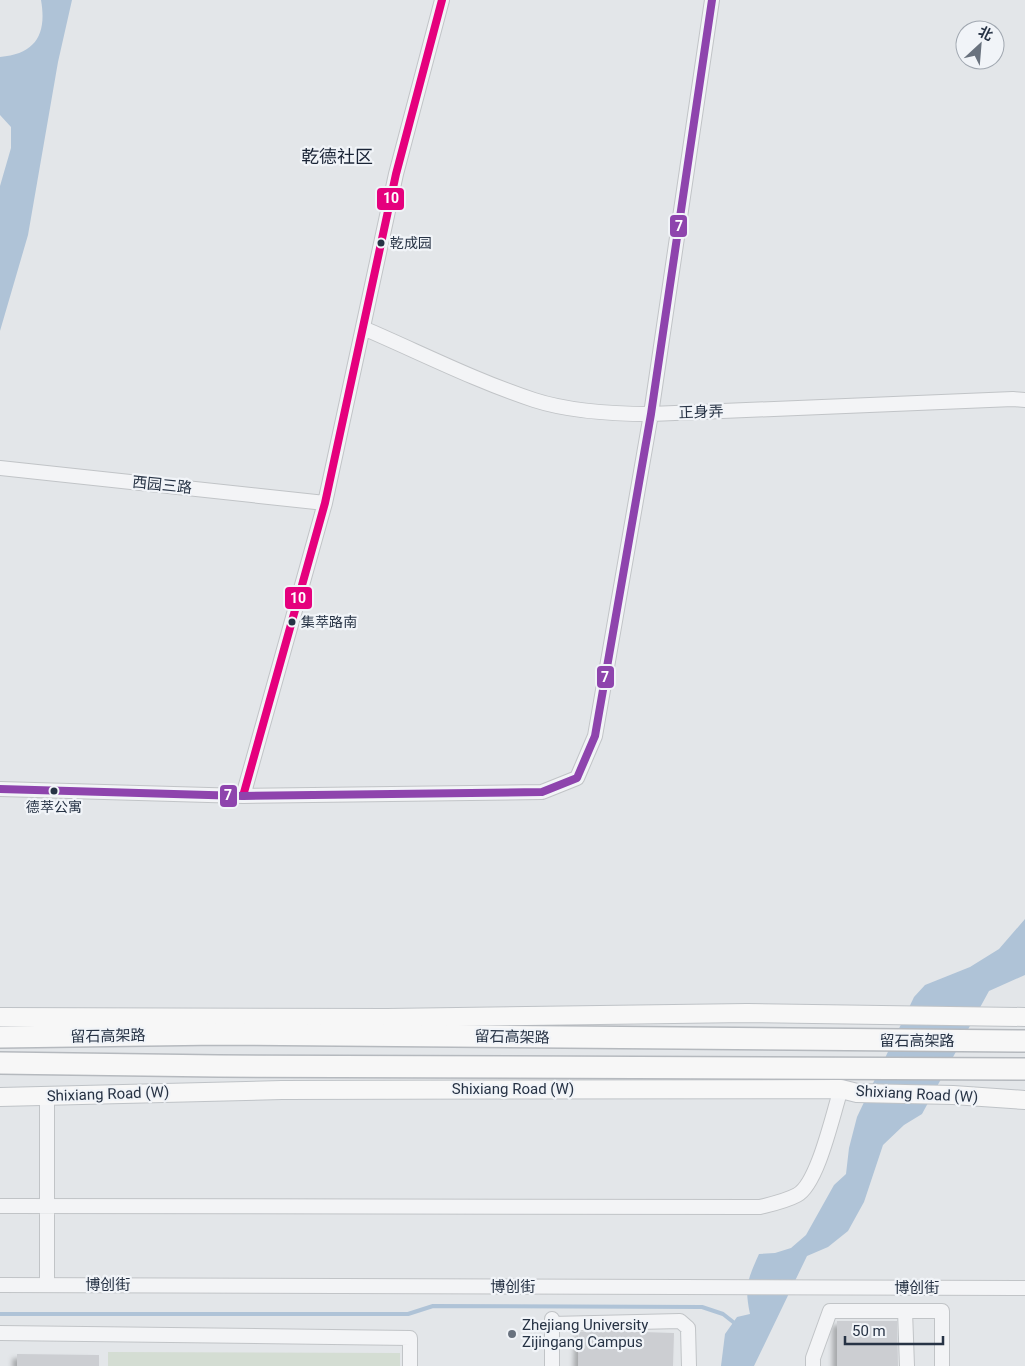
<svg xmlns="http://www.w3.org/2000/svg" width="1025" height="1366" font-family="Roboto,'Noto Sans SC',sans-serif">
<defs>
<filter id="shadow"><feDropShadow dx="-4.5" dy="4.5" stdDeviation="2.5" flood-color="#0004"/></filter>
</defs>
<rect width="100%" height="100%" fill="#e3e6e9"/>
<path fill="#d4ddd3" d="M108,1352L400,1353V1366H108Z"/>
<path fill="#afc3d7" d="M41,0H72L58,62L28,235L0,331V186L11,148V127L0,115V57C36,54 47,34 41,0Z
M1025,919V975L989,991L922,1114L904,1125L883,1145L864,1202L848,1231L828,1247L807,1256L754,1366H721L725,1334L737,1317L750,1314C744,1286 748,1279 759,1254L775,1253L791,1248L806,1235L834,1185L846,1174L849,1148L857,1117L914,997L925,985L970,967L999,949Z"/>
<g fill="none" stroke-linecap="round" stroke-linejoin="round">
<path stroke="#afc3d7" stroke-width="4" d="M0,1314H408L433,1306L702,1307L723,1314L737,1325"/>
</g>
<path fill="#ccced2" filter="url(#shadow)" d="M837,1321H897L898,1366H837Z
M611,1331L674,1333L673,1366H578L579,1332Z
M17,1354L99,1355V1366H17Z"/>
<g fill="none" stroke-linecap="round" stroke-linejoin="round">
<g stroke="#c1c4c7" stroke-width="16">
<path id="minor" d="M363,328C419,352 476,381 534,400C571,412 613,414 651,414L1013,399L1025,400
M0,468L325,503
M0,789L243,796L542,792L577,778L595,736L651,414L712,0
M243,796L325,503L396,174L442,0
M47,1096V1285
M0,1206L760,1207C772,1204 786,1201 797,1195C818,1184 833,1113 841,1089
M0,1285L1025,1288
M905,1311L907,1366
M552,1324L680,1321L688,1328L689,1366
M0,1333L410,1338V1366
M552,1366V1319
M813,1366V1358L830,1311H942V1366"/>
</g>
<g stroke="#bfc3c7" stroke-width="20">
<path id="major" d="M0,1017L387,1018L747,1013L1025,1017
M0,1097L282,1090L841,1089L857,1093L953,1095L1025,1100"/>
</g>
<g stroke="#b5b9be" stroke-width="24">
<path id="highway" d="M0,1037L220,1034L1025,1041
M0,1063L218,1066L1025,1069"/>
</g>
<use href="#minor" stroke="#f3f4f6" stroke-width="14"/>
<use href="#major" stroke="#f7f7f7" stroke-width="18"/>
<use href="#highway" stroke="#f7f7f7" stroke-width="21"/>
<g stroke="#f1f4f8" stroke-width="11">
<path id="bus-1" d="M243,796L325,503L396,174L442,0"/>
</g>
<g stroke="#f1f4f8" stroke-width="11">
<path id="bus-2" d="M0,789L243,796L542,792L577,778L595,736L651,414L712,0"/>
</g>
<use href="#bus-1" stroke="#e5007d" stroke-width="8"/>
<use href="#bus-2" stroke="#8e44ad" stroke-width="8"/>
</g>
<g fill="#273345" stroke="#f1f4f8" stroke-width="2">
<circle cx="381" cy="243" r="4.5"/>
<circle cx="292" cy="622" r="4.5"/>
<circle cx="54" cy="791" r="4.5"/>
</g>
<circle fill="#69727e" stroke="#f1f4f8" stroke-width="2" cx="512" cy="1334" r="5"/>
<g text-anchor="middle" stroke-width="4.5" stroke-linejoin="round" paint-order="stroke">
<g font-size="14" fill="#273345" stroke="#f1f4f8" text-anchor="start">
<text x="390" y="248">乾成园</text>
<text x="301" y="627">集萃路南</text>
<text x="54" y="812" text-anchor="middle">德萃公寓</text>
</g>
<g font-size="15" fill="#273345" stroke="#f1f4f8">
<text transform="translate(701 412) rotate(-2)" y="5">正身弄</text>
<text transform="translate(162 485) rotate(6)" y="5">西园三路</text>
<text transform="translate(108 1036) rotate(-1)" y="5">留石高架路</text>
<text transform="translate(512 1037) rotate(1)" y="5">留石高架路</text>
<text x="917" y="1046">留石高架路</text>
<text x="513" y="1094">Shixiang Road (W)</text>
<text transform="translate(108 1094) rotate(-2)" y="5">Shixiang Road (W)</text>
<text transform="translate(917 1094) rotate(3)" y="5">Shixiang Road (W)</text>
<text x="108" y="1290">博创街</text>
<text x="513" y="1292">博创街</text>
<text x="917" y="1293">博创街</text>
</g>
<g font-size="15" fill="#273345" stroke="#f1f4f8" text-anchor="start">
<text x="522" y="1330">Zhejiang University<tspan x="522" dy="17">Zijingang Campus</tspan></text>
</g>
<g font-size="18" fill="#1a2436" stroke="#f1f4f8">
<text x="337" y="163">乾德社区</text>
</g>
</g>
<g stroke="#f1f4f8" stroke-width="2">
<rect x="376" y="187" width="29" height="24" rx="5" fill="#e5007d"/>
<rect x="669" y="214" width="19" height="24" rx="5" fill="#8e44ad"/>
<rect x="284" y="586" width="29" height="24" rx="5" fill="#e5007d"/>
<rect x="596" y="665" width="19" height="24" rx="5" fill="#8e44ad"/>
<rect x="219" y="784" width="19" height="24" rx="5" fill="#8e44ad"/>
</g>
<g font-size="14" text-anchor="middle" font-weight="bold" fill="#fff">
<text x="391" y="203">10</text>
<text x="679" y="231">7</text>
<text x="298" y="603">10</text>
<text x="605" y="682">7</text>
<text x="228" y="800">7</text>
</g>
<g transform="translate(980 45) rotate(26)"><circle r="24" fill="#f1f4f8" stroke="#a0a7b0"/>
<path d="M0-4L9 19L0 12L-9 19Z" fill="#69727e"/>
<text y="-8" font-size="14" font-weight="bold" text-anchor="middle" fill="#273345">北</text>
</g>
<path d="M845 1336v8h98v-8" fill="none" stroke="#273345" stroke-width="2.5"/>
<text x="852" y="1336" font-size="15" fill="#273345" stroke="#f1f4f8" stroke-width="4" paint-order="stroke">50 m</text>
</svg>
